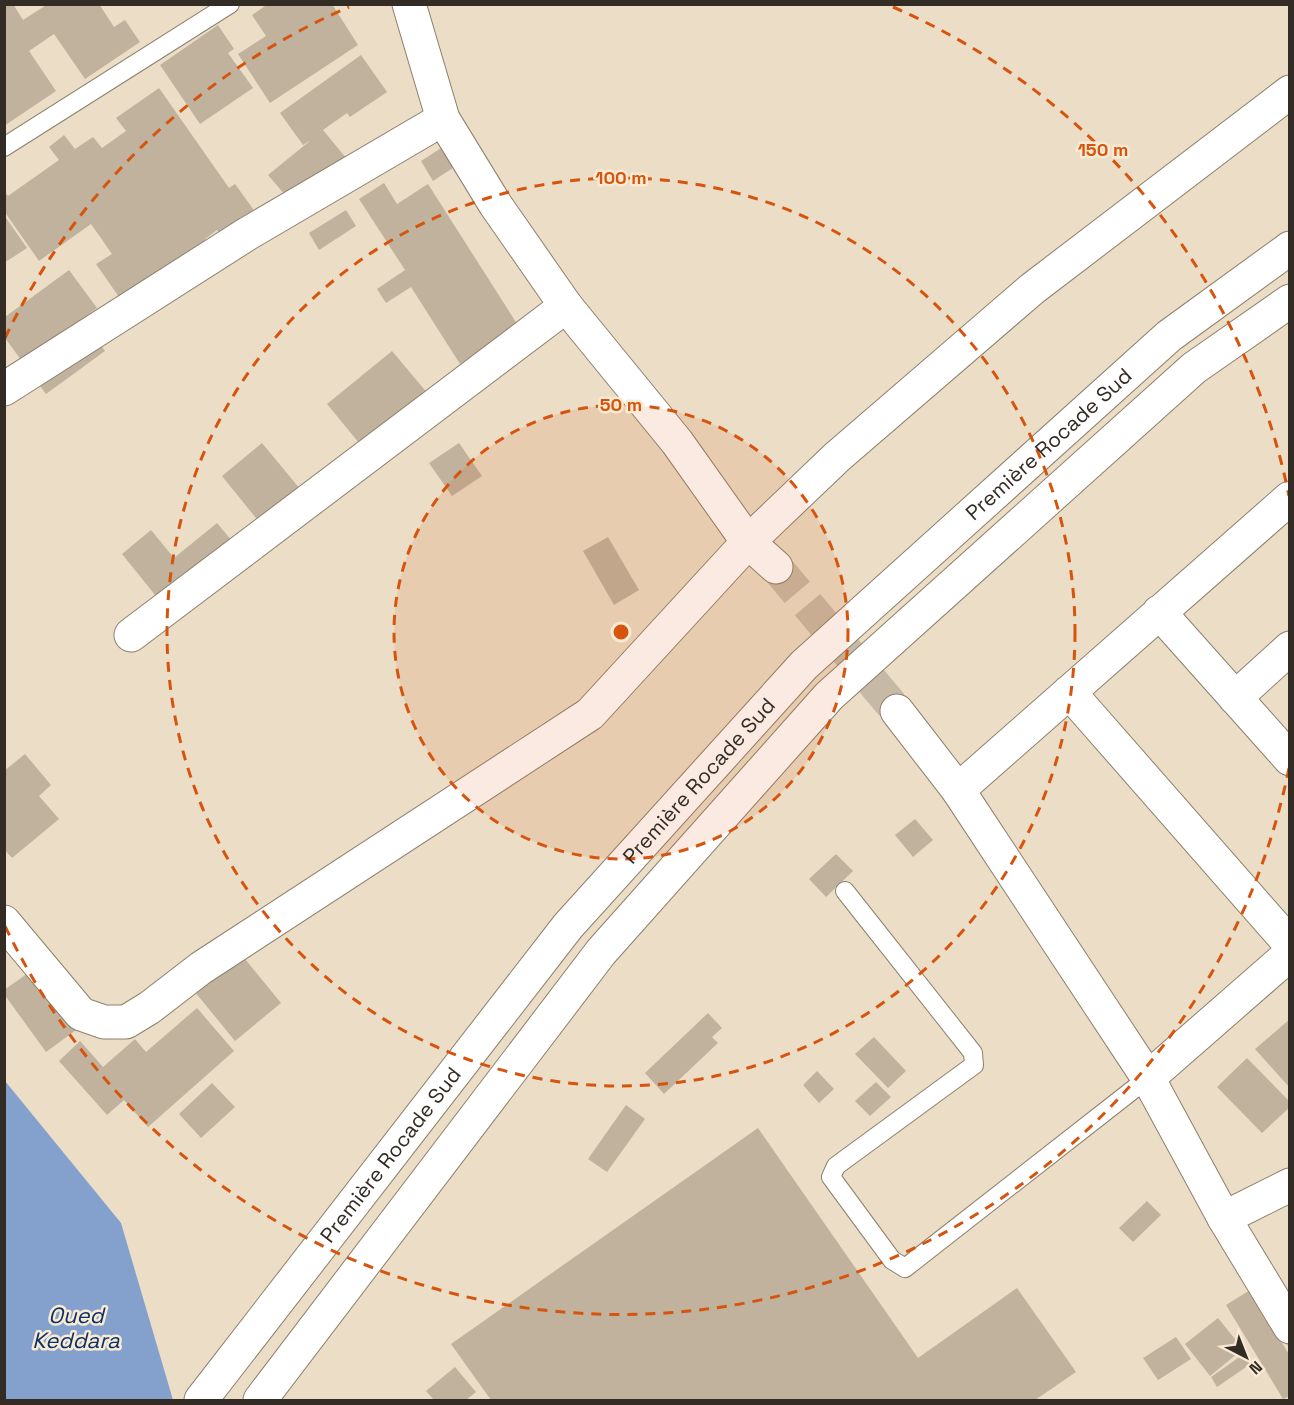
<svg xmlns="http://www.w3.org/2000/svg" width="1294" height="1405" font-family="'Space Grotesk',sans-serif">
<rect width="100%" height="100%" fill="#ebddc6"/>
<path fill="#84a1cd" d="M5,1081L121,1223L173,1400H5Z"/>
<path fill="#c0b29c" d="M4,4H13L23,20L48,4H99L114,27L125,20L140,42L85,79L54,34L29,51L56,91L4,126Z
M268,4H332L358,45L270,103L238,54L266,36L252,15Z
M218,25L234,49L228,53L253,88L200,124L160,65Z
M361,55L387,92L350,117L347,113L323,130L356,170L302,215L268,175L311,140L303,145L280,113Z
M159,88L229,188L235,184L267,228L233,252L217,230L205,239L218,257L133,317L96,264L112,254L91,224L39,261L4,211V191L8,196L59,160L49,147L64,135L75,149L93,137L102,148L126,131L116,118Z
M449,143L462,162L433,181L421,161Z
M384,183L397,204L428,184L519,327L460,364L411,287L386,303L377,289L405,270L359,199Z
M346,210L356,226L319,250L309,233Z
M4,215L27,248L4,263Z
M69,270L97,308L82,319L105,351L46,394L5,338V317Z
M392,351L429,395L364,449L327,404Z
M262,443L305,495L264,528L222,476Z
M459,443L482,476L452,496L429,463Z
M217,523L237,547L164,606L122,554L151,530L174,558Z
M608,537L639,590L614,605L583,551Z
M25,754L51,785L39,796L59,819L12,858L4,849V771Z
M915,819L933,840L913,857L895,835Z
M836,854L853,871L826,897L809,879Z
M241,954L281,1003L235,1041L195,992Z
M44,962L87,1022L46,1052L4,994V990Z
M197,1008L234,1051L148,1127L124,1100L107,1115L59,1061L80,1041L103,1067L135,1039L146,1052Z
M708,1013L722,1028L712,1037L718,1043L664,1094L645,1073Z
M1290,1019V1088L1255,1049Z
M874,1037L906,1071L888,1088L855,1054Z
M1247,1058L1290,1102V1107L1262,1133L1217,1087Z
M817,1071L834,1089L819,1103L803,1085Z
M876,1082L891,1097L870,1116L855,1101Z
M212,1083L235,1107L201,1138L179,1114Z
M626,1105L645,1119L607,1172L588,1159Z
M758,1128L918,1358L1017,1288L1076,1372L1035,1400H491L451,1344Z
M1147,1201L1161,1215L1133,1242L1119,1228Z
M1250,1290L1290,1356V1396L1283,1399L1226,1305Z
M1218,1318L1243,1349L1210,1376L1185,1344Z
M1176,1337L1191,1359L1158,1380L1143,1358Z
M1245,1353L1252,1363L1217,1387L1211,1377Z
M455,1367L476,1392L466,1400H434L426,1391Z"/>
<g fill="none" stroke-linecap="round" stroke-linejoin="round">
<path stroke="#c6baa6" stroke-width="33" stroke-dasharray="33 16" stroke-linecap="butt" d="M776,567L897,711"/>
<g stroke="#8d806c" stroke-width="20">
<path id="service" d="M4,147L230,4
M845,891L973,1053L974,1065L836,1166L831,1177L892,1260L905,1268L1148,1078"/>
</g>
<g stroke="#8d806c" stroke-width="35">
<path id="minor" d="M4,389L247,234L443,119
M1159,612L1290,759
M131,635L566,306
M1069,692L1290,944
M1235,698L1290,648
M958,790L1290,498
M4,922L81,1014L104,1022H126L149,1008L201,968L590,714L748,542L837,457L1032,289L1290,92
M1148,1078L1290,954
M1224,1218L1290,1185"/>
</g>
<g stroke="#8d806c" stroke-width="35">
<path id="secondary" d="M409,4L443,119L495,204L566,306L677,442L748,542L776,567
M897,711L958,790L1148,1078L1224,1218L1290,1327"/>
</g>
<g stroke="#8d806c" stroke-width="35">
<g id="motorway">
<path id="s1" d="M201,1400L568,926L804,665L1169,336L1290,248"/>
<path d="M260,1400L601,952L829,696L1194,368L1290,301"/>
</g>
</g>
<use href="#service" stroke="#fff" stroke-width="18"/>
<use href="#minor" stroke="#fff" stroke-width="33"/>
<use href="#secondary" stroke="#fff" stroke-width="33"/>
<use href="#motorway" stroke="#fff" stroke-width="33"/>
</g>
<circle cx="621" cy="632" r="227" fill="#d6540e" fill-opacity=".12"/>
<g fill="none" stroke="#d6540e" stroke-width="3" stroke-dasharray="10 8">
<circle cx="621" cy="632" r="227"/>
<circle cx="621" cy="632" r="454"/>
<path d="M1289 768A682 682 0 0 1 5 926M5 338A682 682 0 0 1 349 7M893 7A682 682 0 0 1 1289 496"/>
</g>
<g text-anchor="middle" stroke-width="5" stroke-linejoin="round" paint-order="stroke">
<g font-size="21" fill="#322c24" stroke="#f9ead3">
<text dy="7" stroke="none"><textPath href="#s1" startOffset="1281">Première Rocade Sud</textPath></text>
<text dy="7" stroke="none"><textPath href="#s1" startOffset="795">Première Rocade Sud</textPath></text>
<text dy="7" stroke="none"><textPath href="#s1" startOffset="310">Première Rocade Sud</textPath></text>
</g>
<g font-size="22" font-style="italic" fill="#0c3166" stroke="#f9ead3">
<text x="76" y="1323">Oued<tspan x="76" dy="25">Keddara</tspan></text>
</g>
</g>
<circle cx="621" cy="632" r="9" fill="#d6540e" stroke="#f9ead3" stroke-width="3"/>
<g font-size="18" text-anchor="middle" font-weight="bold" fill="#d6540e" stroke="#f9ead3" stroke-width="5" stroke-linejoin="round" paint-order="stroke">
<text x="1103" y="156">150 m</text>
<text x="621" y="184">100 m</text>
<text x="621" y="411">50 m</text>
</g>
<rect width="1294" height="1405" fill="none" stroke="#322c24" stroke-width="12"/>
<g transform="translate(1246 1357) rotate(138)" stroke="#f9ead3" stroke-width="4.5" paint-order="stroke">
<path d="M0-4.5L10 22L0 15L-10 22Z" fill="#322c24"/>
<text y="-9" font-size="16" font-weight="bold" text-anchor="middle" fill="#322c24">N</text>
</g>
</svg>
